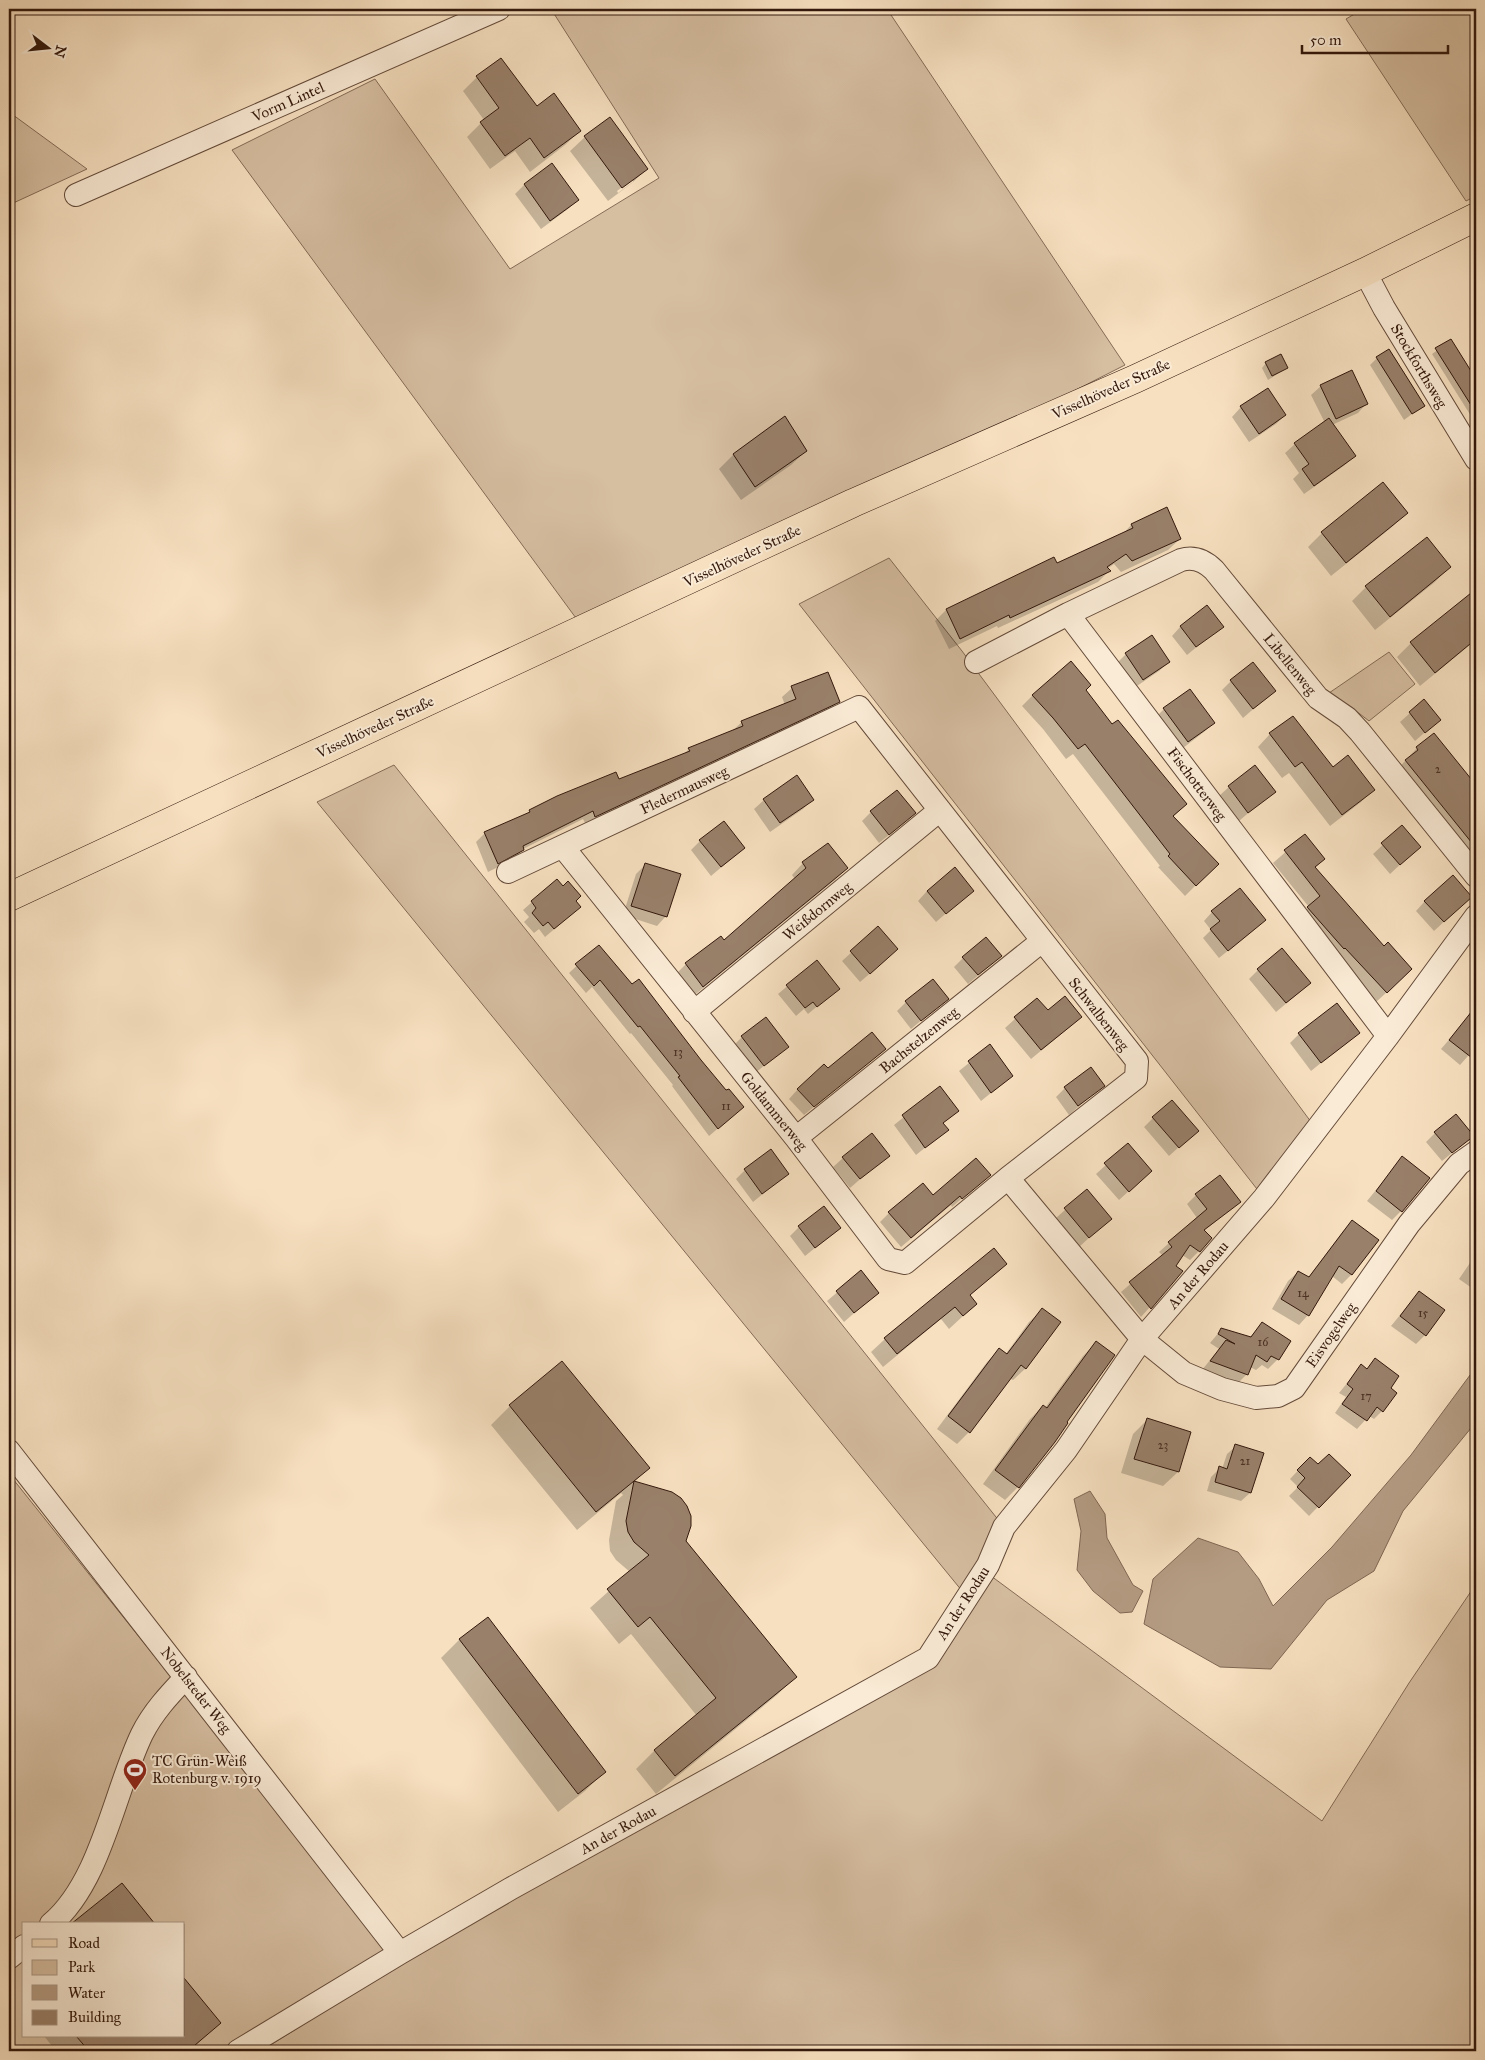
<svg xmlns="http://www.w3.org/2000/svg" width="1485" height="2060" font-family="'IM FELL Great Primer',serif">
<rect width="100%" height="100%" fill="#f7e0c0"/>
<filter id="stains"><feTurbulence type="fractalNoise" baseFrequency=".004" numOctaves="4"/><feColorMatrix values="0 0 0 0 .2 0 0 0 0 .09 0 0 0 0 .02 0 0 0 .5 -.17"/></filter>
<radialGradient id="worn" r=".72"><stop offset=".6" stop-color="#630" stop-opacity="0"/><stop offset="1" stop-color="#630" stop-opacity=".3"/></radialGradient>
<path fill="#d6bea1" stroke="#846b56" fill-rule="evenodd" d="M551,9H887L1125,365L853,503L584,629L232,150L375,79L510,269L659,178Z
M1363,9H1476V196L1466,201L1346,19Z
M9,112L87,169L9,205Z
M889,558L962,651L1317,1130L1264,1198L799,604Z
M1389,652L1415,684L1369,721L1351,707L1329,693Z
M394,765L1004,1527L967,1597L317,802Z
M9,1474L390,1951L230,2051H9ZM24,1924H184V2036H24Z
M987,1573L1322,1821L1409,1683L1476,1584V2051H261L510,1895L929,1660Z"/>
<path fill="#b49c83" stroke="#806753" d="M1476,1367V1422L1403,1511L1374,1571L1327,1600L1271,1669L1220,1667L1144,1624L1153,1579L1198,1538L1238,1552L1259,1579L1273,1606L1332,1547L1411,1455Z
M1090,1491L1105,1514L1107,1538L1133,1585L1143,1591L1132,1612L1120,1613L1093,1591L1077,1570L1081,1531L1074,1499Z"/>
<path fill="#0003" fill-rule="evenodd" d="M477,77L536,108L580,131L565,145L530,172L515,151L490,169L467,137L484,120L463,91Z
M610,119L647,169L632,183L608,201L570,151L585,137ZM633,179V182L618,193L617,191Z
M552,165L577,200L568,209L541,229L515,194L524,185Z
M1450,341L1476,381V424L1432,354Z
M1377,358L1424,405L1404,420L1370,365Z
M1266,363L1287,368L1268,380L1262,368Z
M1321,386L1367,403L1358,413L1332,425L1354,456L1345,465L1304,494L1293,479L1299,473L1285,453L1295,444L1325,423L1311,395Z
M1241,407L1285,415L1276,424L1249,442L1232,417Z
M785,418L806,451L791,465L741,500L719,469L733,455Z
M1383,484L1406,513L1392,527L1331,576L1308,547L1322,533Z
M1166,509L1180,539L1168,550L1121,572L1114,564L1107,569L1109,571L1098,582L998,628L997,626L949,649L935,621L946,610L1054,559L1057,565L1122,535L1131,525Z
M1449,567L1435,582L1375,630L1352,601L1366,587Z
M1472,594L1476,599V640L1420,686L1397,657L1411,643Z
M1181,626H1222L1187,655L1172,636Z
M1126,654L1169,662L1159,671L1134,688L1117,663Z
M1231,681L1274,691L1243,718L1222,690Z
M792,688L838,701L829,711L586,825L583,819L523,849L514,859L488,872L476,842L485,833L525,815L530,811L618,780L684,754L689,749L732,731L742,722L785,705L782,697Z
M1084,690L1112,726L1186,804L1173,817L1206,875L1185,896L1158,867L1160,866L1073,754L1066,759L1043,729L1022,706L1033,695Z
M1164,709L1213,723L1204,732L1179,751L1155,718Z
M1410,713L1439,720L1415,741L1400,722Z
M1270,734L1332,769L1373,790L1361,802L1330,826L1289,773L1282,778L1258,747Z
M1434,735L1476,788V855L1475,853L1463,864L1392,775L1417,748Z
M1229,787L1274,791L1239,821L1219,796Z
M764,800H812L803,809L770,832L754,809Z
M871,812L905,822L879,843L862,821Z
M1402,827L1419,847L1390,874L1373,854Z
M1305,835L1324,859L1315,868L1399,981L1375,1003L1297,919L1309,907L1273,863Z
M700,841L744,848L711,876L691,850Z
M803,863L847,868L835,880L691,998L675,975L686,964L724,942L795,879L792,875Z
M645,865L666,916L657,926L623,915L636,874Z
M557,880L575,901L571,915L545,937L539,929L534,933L524,922L529,917L523,910Z
M927,891H972L936,922L918,901Z
M1425,901L1461,906L1434,931L1416,911Z
M1212,912L1256,928L1219,958L1203,938L1211,930L1204,921Z
M878,928L887,959L860,982L842,961Z
M598,946L734,1115L709,1136L672,1086L673,1085L631,1033L630,1034L592,987L586,993L569,973Z
M1001,956L968,984L954,967L963,958Z
M817,961L838,989L808,1014L804,1009L796,1016L778,994Z
M1258,970L1300,992L1276,1012L1249,979Z
M947,999L911,1029L897,1011L906,1002Z
M1037,999L1047,1012L1071,1026L1031,1059L1005,1028Z
M1473,1012L1476,1014V1047L1460,1065L1441,1049Z
M1358,1033L1311,1071L1290,1043L1299,1034Z
M742,1037L787,1047L754,1074L733,1046Z
M990,1046L1012,1076L981,1101L959,1071Z
M885,1049L804,1115L789,1099L798,1089L828,1070Z
M1103,1085L1069,1115L1056,1097L1065,1088Z
M940,1088L957,1111L942,1124L947,1130L916,1155L894,1125Z
M1153,1118L1197,1131L1169,1156L1144,1127Z
M1435,1133L1473,1136L1442,1161L1426,1142Z
M1128,1145L1141,1180L1119,1200L1096,1174Z
M888,1155L850,1188L833,1167L843,1158Z
M1402,1158L1401,1211L1392,1220L1367,1201Z
M745,1170L787,1174L753,1202L736,1179Z
M989,1175L952,1207L951,1205L901,1247L880,1222L889,1213Z
M1086,1191L1110,1219L1079,1247L1056,1218Z
M1196,1195L1239,1202L1204,1231L1199,1251L1190,1260L1182,1255L1175,1267L1182,1271L1141,1317L1121,1292L1163,1256L1159,1252L1197,1218L1187,1204Z
M1353,1222L1377,1240L1351,1275L1342,1284L1332,1276L1308,1315L1299,1325L1272,1309L1288,1281L1298,1272L1308,1278L1343,1231Z
M799,1227L840,1228L805,1256L790,1236Z
M994,1249L1006,1264L969,1296L976,1304L949,1329L941,1319L883,1367L871,1352L885,1339Z
M1476,1254V1291L1459,1279Z
M861,1272L877,1293L844,1322L827,1301Z
M1419,1292L1425,1335L1416,1344L1391,1326Z
M1042,1310L1026,1368L1013,1380L1009,1378L969,1432L957,1444L937,1429L987,1362L999,1350L1005,1355L1029,1322Z
M1262,1324L1289,1341L1278,1359L1268,1369L1262,1365L1256,1370L1250,1367L1247,1374L1238,1383L1202,1370L1219,1349L1210,1343L1221,1330L1249,1338Z
M1096,1343L1018,1487L1005,1500L983,1484L1030,1419L1043,1406L1045,1408L1083,1356Z
M1375,1360L1389,1389L1382,1411L1374,1419L1369,1416L1357,1429L1335,1413L1346,1397L1339,1393L1361,1366L1366,1370Z
M562,1363L649,1467L633,1483L672,1493L685,1541L795,1677L777,1695L656,1794L636,1769L655,1750L697,1716L631,1634L619,1644L590,1608L630,1572L616,1560L610,1551L609,1540L616,1501L623,1495L621,1493L577,1530L491,1425L510,1406Z
M1147,1420L1190,1433L1178,1472L1163,1486L1121,1473L1133,1434Z
M1236,1446L1262,1454L1250,1493L1241,1501L1207,1491L1211,1477L1220,1468L1222,1469L1227,1454Z
M1310,1458L1318,1466L1349,1475L1309,1516L1289,1496L1298,1487L1290,1479Z
M460,1639L604,1772L585,1791L558,1812L441,1658Z
M184,1980L219,2023L190,2051H56L44,2036H184Z"/>
<path fill="#99806a" stroke="#33180c" d="M501,58L537,106L554,93L581,131L544,158L530,138L505,156L480,122L499,108L476,76Z
M610,117L648,169L622,188L584,136Z
M552,163L579,200L550,221L524,184Z
M1451,339L1476,379V413L1435,348Z
M1389,349L1425,406L1412,414L1376,357Z
M1281,354L1288,368L1272,376L1265,362Z
M1352,370L1368,404L1336,419L1320,385Z
M1268,388L1286,415L1259,434L1240,406Z
M785,416L807,451L755,487L733,454Z
M1329,418L1356,456L1314,486L1302,469L1309,464L1294,443Z
M1383,482L1408,513L1346,563L1321,532Z
M1167,507L1181,539L1132,561L1126,554L1107,567L1111,571L1010,618L1009,615L960,639L946,609L1054,557L1057,563L1133,528L1131,524Z
M1427,537L1451,567L1390,617L1365,586Z
M1476,589V639L1435,673L1410,642Z
M1207,605L1224,627L1196,647L1180,626Z
M1152,635L1170,662L1143,680L1125,653Z
M1071,661L1091,685L1086,690L1112,724L1118,720L1187,804L1173,816L1219,864L1196,886L1168,856L1170,854L1085,744L1078,749L1053,718L1032,695Z
M1253,662L1276,691L1253,709L1230,680Z
M828,672L840,702L595,817L593,811L523,846L524,850L498,864L484,832L530,812L529,810L557,796L616,772L619,779L690,751L688,748L743,726L741,721L796,699L791,686Z
M1190,689L1215,723L1188,742L1163,708Z
M1424,699L1441,720L1425,733L1409,712Z
M1293,716L1333,767L1348,755L1375,790L1342,815L1302,762L1295,767L1269,733Z
M1434,733L1476,785V848L1405,760L1418,750L1416,747Z
M1255,765L1276,792L1248,813L1228,786Z
M797,775L814,800L780,823L763,799Z
M897,790L916,813L889,835L870,811Z
M724,821L745,848L721,867L699,840Z
M1402,825L1421,847L1400,865L1381,843Z
M1305,834L1325,859L1315,867L1384,946L1388,942L1412,969L1387,993L1345,948L1344,949L1307,907L1320,896L1284,850Z
M828,843L848,868L703,987L685,963L721,936L724,940L806,868L802,862Z
M645,863L681,874L667,917L631,906Z
M955,867L974,891L946,914L927,891Z
M1453,875L1472,897L1444,922L1424,901Z
M557,879L563,886L568,881L581,896L576,901L581,907L554,929L548,922L543,926L532,913L536,908L531,901Z
M1240,888L1266,920L1228,951L1210,929L1220,921L1211,911Z
M878,926L898,949L870,974L850,951Z
M986,937L1002,956L978,975L962,957Z
M599,945L632,984L639,979L701,1060L726,1090L729,1089L744,1107L718,1129L678,1077L680,1076L640,1026L638,1027L600,980L594,986L575,964Z
M1282,948L1311,983L1286,1003L1257,969Z
M817,960L840,989L817,1007L813,1002L805,1008L786,985Z
M933,979L949,999L921,1021L905,1001Z
M1065,996L1082,1017L1041,1050L1014,1017L1037,998L1048,1010Z
M1337,1003L1360,1033L1321,1063L1298,1033Z
M1476,1006V1061L1449,1040Z
M766,1017L789,1047L764,1066L741,1036Z
M872,1032L886,1049L814,1107L797,1089L824,1064L828,1068Z
M990,1044L1013,1076L991,1093L968,1061Z
M1091,1067L1105,1086L1078,1106L1064,1087Z
M940,1086L959,1111L943,1123L949,1130L925,1148L902,1115Z
M1172,1100L1199,1131L1179,1148L1152,1117Z
M1456,1114L1474,1136L1452,1153L1434,1132Z
M872,1133L890,1156L860,1179L842,1157Z
M1128,1143L1152,1171L1129,1192L1104,1163Z
M771,1149L789,1174L762,1194L744,1169Z
M1402,1156L1430,1178L1402,1212L1376,1191Z
M976,1158L991,1175L962,1199L960,1196L911,1238L888,1212L923,1183L933,1195Z
M1220,1175L1241,1202L1204,1230L1212,1238L1200,1252L1190,1245L1176,1266L1183,1271L1151,1309L1129,1282L1172,1247L1168,1242L1207,1209L1195,1194Z
M1087,1189L1112,1219L1089,1238L1064,1208Z
M824,1206L841,1228L815,1248L798,1226Z
M1352,1220L1379,1240L1352,1275L1339,1266L1309,1316L1281,1299L1298,1271L1309,1277Z
M994,1248L1007,1264L970,1295L977,1304L963,1316L955,1307L897,1354L884,1338Z
M861,1270L879,1293L854,1313L836,1291Z
M1419,1291L1445,1310L1426,1336L1400,1316Z
M1042,1308L1061,1322L1026,1369L1021,1365L970,1433L948,1416L999,1348L1007,1354Z
M1262,1322L1291,1341L1279,1360L1271,1356L1267,1362L1256,1355L1248,1375L1210,1361L1226,1340L1235,1344L1218,1334L1221,1328L1251,1337Z
M1096,1341L1115,1355L1067,1422L1068,1423L1055,1442L1019,1488L995,1470L1043,1405L1047,1408Z
M1375,1358L1399,1376L1391,1388L1397,1393L1383,1412L1377,1407L1367,1421L1342,1404L1353,1389L1347,1384L1361,1364L1367,1369Z
M562,1361L650,1468L596,1512L509,1405Z
M1147,1418L1191,1432L1179,1472L1134,1459Z
M1235,1444L1264,1453L1251,1493L1215,1482L1219,1466L1227,1469Z
M1329,1454L1351,1475L1319,1508L1297,1487L1305,1478L1297,1470L1310,1457L1318,1464Z
M634,1481L672,1492L681,1498L687,1506L691,1516V1526L686,1541L797,1677L675,1776L654,1750L716,1698L650,1617L638,1627L607,1589L649,1555L634,1542L628,1532L626,1521Z
M488,1617L606,1772L578,1794L459,1639Z
M122,1883L155,1924H71Z
M184,1978L221,2023L188,2051H89L76,2036H184Z"/>
<g fill="none" stroke-linecap="round" stroke-linejoin="round">
<g stroke="#644a39" stroke-width="24">
<path id="minor" d="M76,195L499,9
M1365,272L1384,308L1476,459
M1068,614L1181,560C1194,556 1205,561 1214,570L1318,698L1347,718L1360,732L1476,876
M976,662L1068,614L1388,1036
M563,847L796,1138L888,1259L905,1263L1008,1178
M508,872L859,707L1137,1061L1136,1078L1008,1178L1142,1339L1184,1373L1222,1389L1256,1398L1278,1396L1294,1388L1409,1224L1459,1164L1476,1152
M694,1012L940,810
M796,1138L1042,941
M9,1451L400,1953
M51,1924C101,1882 114,1792 142,1734C153,1712 169,1695 186,1677
M9,1958L24,1946
M238,2051L400,1953L510,1889L928,1658L988,1565L1004,1527L1066,1450L1142,1339L1264,1198L1388,1036L1476,916"/>
</g>
<g stroke="#33180c" stroke-width="29">
<path id="major" d="M9,897L853,503L1135,379L1365,272L1476,217"/>
</g>
<use href="#minor" stroke="#faebd6" stroke-width="22"/>
<use href="#major" stroke="#f7e0c0" stroke-width="28"/>
</g>
<defs>
<g id="stadium-pin" transform="scale(1.25)"><path d="M0 17L-7.5 6A9.5 9.5 0 1 1 7.5 6Z" fill="#8f2418" stroke="#faebd6"/><path d="M0-5a6.5 5 0 1 0 0 10a6.5 5 0 1 0 0-10ZM-3.5-1.8h7v3.6h-7Z" fill="#fff"/></g>
</defs>
<g fill-rule="evenodd">
<use href="#stadium-pin" x="135" y="1770"/>
</g>
<g text-anchor="middle" stroke-width="4" stroke-linejoin="round" paint-order="stroke">
<g font-size="12" fill="#4c3224">
<text x="1438" y="773">2</text>
<text x="678" y="1056">13</text>
<text x="726" y="1110">11</text>
<text x="1303" y="1297">14</text>
<text x="1423" y="1317">15</text>
<text x="1263" y="1346">16</text>
<text x="1366" y="1400">17</text>
<text x="1163" y="1449">23</text>
<text x="1245" y="1465">21</text>
</g>
<g font-size="15" fill="#33180c" stroke="#faebd6">
<text transform="translate(288 102) rotate(-24)" y="5">Vorm Lintel</text>
<text transform="translate(1419 366) rotate(59)" y="5">Stockforthsweg</text>
<text transform="translate(1111 389) rotate(-24)" y="5">Visselhöveder Straße</text>
<text transform="translate(742 556) rotate(-25)" y="5">Visselhöveder Straße</text>
<text transform="translate(1290 664) rotate(51)" y="5">Libellenweg</text>
<text transform="translate(375 727) rotate(-25)" y="5">Visselhöveder Straße</text>
<text transform="translate(1197 784) rotate(53)" y="5">Fischotterweg</text>
<text transform="translate(684 790) rotate(-25)" y="5">Fledermausweg</text>
<text transform="translate(817 911) rotate(-39)" y="5">Weißdornweg</text>
<text transform="translate(1099 1014) rotate(52)" y="5">Schwalbenweg</text>
<text transform="translate(919 1040) rotate(-39)" y="5">Bachstelzenweg</text>
<text transform="translate(774 1111) rotate(51)" y="5">Goldammerweg</text>
<text transform="translate(1198 1275) rotate(-49)" y="5">An der Rodau</text>
<text transform="translate(1331 1335) rotate(-55)" y="5">Eisvogelweg</text>
<text transform="translate(963 1603) rotate(-57)" y="5">An der Rodau</text>
<text transform="translate(196 1690) rotate(52)" y="5">Nobelsteder Weg</text>
<text transform="translate(618 1830) rotate(-29)" y="5">An der Rodau</text>
</g>
<g font-size="15" fill="#33180c" stroke="#faebd6" text-anchor="start">
<text x="152" y="1766">TC Grün-Weiß<tspan x="152" dy="17">Rotenburg v. 1919</tspan></text>
</g>
</g>
<rect width="1485" height="2060" fill="none" stroke="#f7e0c0" stroke-width="30"/>
<rect x="10" y="10" width="1465" height="2040" fill="none" stroke="#33180c" stroke-width="2.5"/>
<rect x="15" y="15" width="1455" height="2030" fill="none" stroke="#33180c"/>
<rect x="22" y="1922" width="162" height="115" fill="#faebd6" stroke="#aa9785"/>
<rect x="32" y="1939" width="25" height="8" fill="#f7e0c0" stroke="#aa9785"/>
<text x="68" y="1948" font-size="15" fill="#33180c">Road</text>
<rect x="32" y="1960" width="25" height="15" fill="#d6bea1" stroke="#aa9785"/>
<text x="68" y="1972" font-size="15" fill="#33180c">Park</text>
<rect x="32" y="1985" width="25" height="15" fill="#b49c83" stroke="#aa9785"/>
<text x="68" y="1998" font-size="15" fill="#33180c">Water</text>
<rect x="32" y="2010" width="25" height="15" fill="#99806a" stroke="#aa9785"/>
<text x="68" y="2022" font-size="15" fill="#33180c">Building</text>
<g transform="translate(48 48) rotate(106)" stroke="#faebd6" stroke-width="4" paint-order="stroke">
<path d="M0-4L9 19L0 12L-9 19Z" fill="#33180c"/>
<text y="-8" font-size="14" font-weight="bold" text-anchor="middle" fill="#33180c">N</text>
</g>
<path d="M1302 45v8h146v-8" fill="none" stroke="#33180c" stroke-width="2.5"/>
<text x="1310" y="45" font-size="15" fill="#33180c" stroke="#faebd6" stroke-width="4" paint-order="stroke">50 m</text>
<rect width="100%" height="100%" filter="url(#stains)"/>
<rect width="100%" height="100%" fill="url(#worn)"/>
</svg>
